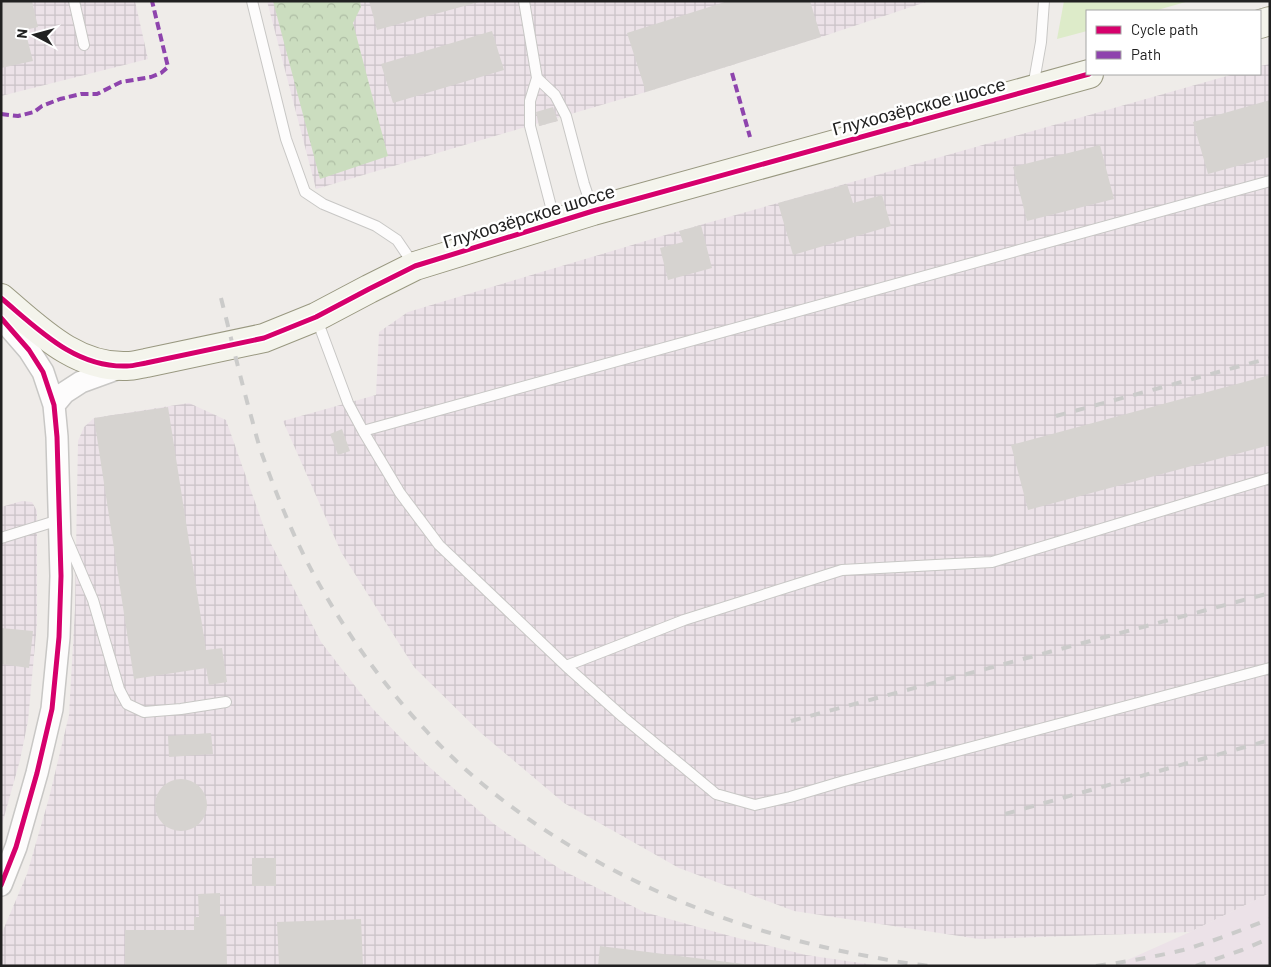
<svg xmlns="http://www.w3.org/2000/svg" width="1271" height="967" font-family="Barlow,sans-serif">
<defs>
<pattern id="industrial-grid" width="8" height="8" patternUnits="userSpaceOnUse" patternTransform="scale(1.25)"><rect width="8" height="8" fill="#ece2e8"/><path d="M0 4h8M4 0v8" fill="none" stroke="#cac2c7"/></pattern>
<pattern id="forest-crowns" width="20" height="18" patternUnits="userSpaceOnUse" patternTransform="scale(1.25)"><rect width="20" height="18" fill="#cbddbf"/><path d="M2 6a3 3 0 1 1 6 0M12 15a3 3 0 1 1 6 0" fill="none" stroke="#aebda4"/></pattern>
</defs>
<rect width="100%" height="100%" fill="#efece9"/>
<path fill="url(#industrial-grid)" d="M1,1H135L148,59L1,96Z
M267,1H929L821,37L646,92L557,118L558,121L539,126V123L316,189Z
M1270,64V893L1190,932L979,939L794,911L679,868L564,803L481,733L414,667L341,552L283,421L376,395L379,332L408,312L679,231L1234,74H1260V66Z
M189,403L226,420L267,536L321,642L372,708L426,764L494,824L560,869L644,912L730,936L806,955L881,966H1V935L27,874L49,798L69,715L75,609L78,441L84,427L94,418Z
M22,501L32,502L37,511V623L28,721L20,760L1,828V507Z"/>
<path fill="#ece2e8" d="M1270,893V966H1114L1190,932Z"/>
<path fill="#ddebc9" d="M1064,1H1189L1154,11H1087V31L1057,39Z"/>
<path fill="url(#forest-crowns)" d="M273,1H360L361,7L353,23L388,156L320,179Z"/>
<path fill="#d6d3d0" d="M1,1H32L38,27L25,30L33,61L1,68Z
M369,1H479V2L377,30Z
M728,1H810L821,37L646,92L627,33Z
M492,31L504,70L393,103L381,64Z
M1270,100V157L1208,174L1193,122Z
M553,107L558,121L539,126L536,112Z
M1100,145L1114,199L1027,221L1013,167Z
M847,184L853,203L882,195L891,226L793,255L778,203Z
M701,225L712,268L668,280L660,248L683,242L679,231Z
M1270,375V445L1028,510L1011,445Z
M168,407L206,650L222,648L227,682L209,685L206,668L134,679L94,418Z
M342,429L350,451L338,455L330,434Z
M1,628L33,631L29,668L1,664Z
M211,733L213,754L169,757L168,736Z
M155 805a26 26 0 1 1 52 0a26 26 0 1 1-52 0Z
M252,858H276V886H252Z
M220,893V916H226L227,966H125V930H194V917H199L198,894Z
M361,919L363,966H279L277,922Z
M600,946L751,965V966H598Z"/>
<g fill="none" stroke-linecap="round" stroke-linejoin="round">
<g stroke="#c8c7c5" stroke-width="12">
<path id="lane" d="M74,1L84,45
M252,1L286,139L305,192L323,204L376,226L397,240L414,265
M524,1L537,78L530,101V126L555,222
M537,78L555,95L566,116L584,184L593,211
M1033,87L1041,42L1044,1
M316,317L348,403L363,431L1270,181
M363,431L400,493L439,545L566,666L623,717L716,794L755,805L790,797L844,781L1270,668
M66,537L93,600L119,689L127,704L144,712L181,709L226,702
M1,538L59,520V521
M566,666L684,620L842,570L992,562L1270,478"/>
</g>
<g stroke="#c8c7c5" stroke-width="24">
<path id="street" d="M1,318L29,350L43,372L54,405L57,437L61,576L59,637L52,709L37,773L16,847L1,885
M54,405L64,393L81,382L125,366"/>
</g>
<g stroke="#999880" stroke-width="30">
<path id="secondary" d="M1260,24L1270,21
M1,298C38,329 75,368 127,366C133,366 140,364 146,363L264,338L316,317L369,289L415,266L593,211L1089,74"/>
</g>
<use href="#lane" stroke="#fdfcfc" stroke-width="10"/>
<use href="#street" stroke="#fdfcfc" stroke-width="21"/>
<use href="#secondary" stroke="#f4f4ec" stroke-width="28"/>
<path stroke="#cbcbca" stroke-width="4" stroke-dasharray="10 10" stroke-linecap="butt" d="M221,298C231,337 240,377 251,416C255,430 258,444 263,457C277,496 293,536 313,573C352,645 404,714 465,769C575,867 723,930 867,956C888,960 909,964 930,966
M1056,416L1270,358
M791,721L1270,593
M1005,814L1270,740
M1096,966C1125,962 1154,957 1183,950C1212,942 1241,930 1270,919
M1196,966L1242,950L1270,938"/>
<path stroke="#8e44ad" stroke-width="4" stroke-dasharray="8 4" stroke-linecap="butt" d="M732,73L750,137
M1,114L18,116L34,112L42,106L60,99L81,94H97L121,82L151,77L161,73L168,67L152,1"/>
<g stroke="#fff" stroke-width="8">
<path id="cycleway" d="M1,298C38,329 75,368 127,366C133,366 140,364 146,363L264,338L316,317L369,289L415,266L593,211L1089,74
M1,318L29,350L43,372L54,405L57,437L61,576L59,637L52,709L37,773L16,847L1,885"/>
</g>
<use href="#cycleway" stroke="#d6006c" stroke-width="5"/>
</g>
<g text-anchor="middle" stroke-width="5" stroke-linejoin="round" paint-order="stroke">
<g font-size="18" fill="#212121" stroke="#fff">
<text transform="translate(919 107) rotate(-15)" y="6">Глухоозёрское шоссе</text>
<text transform="translate(529 217) rotate(-17)" y="6">Глухоозёрское шоссе</text>
</g>
</g>
<rect width="1271" height="967" fill="none" stroke="#212121" stroke-width="5"/>
<rect x="1086" y="10" width="175" height="65" fill="#ffffff" stroke="#a6a6a6"/>
<rect x="1096" y="26" width="25" height="8" fill="#d6006c" stroke="#a6a6a6"/>
<text x="1131" y="35" font-size="15" fill="#212121">Cycle path</text>
<rect x="1096" y="51" width="25" height="8" fill="#8e44ad" stroke="#a6a6a6"/>
<text x="1131" y="60" font-size="15" fill="#212121">Path</text>
<g transform="translate(35 35) rotate(276)" stroke="#ffffff" stroke-width="4" paint-order="stroke">
<path d="M0-4L9 19L0 12L-9 19Z" fill="#212121"/>
<text y="-8" font-size="14" font-weight="bold" text-anchor="middle" fill="#212121">N</text>
</g>
</svg>
